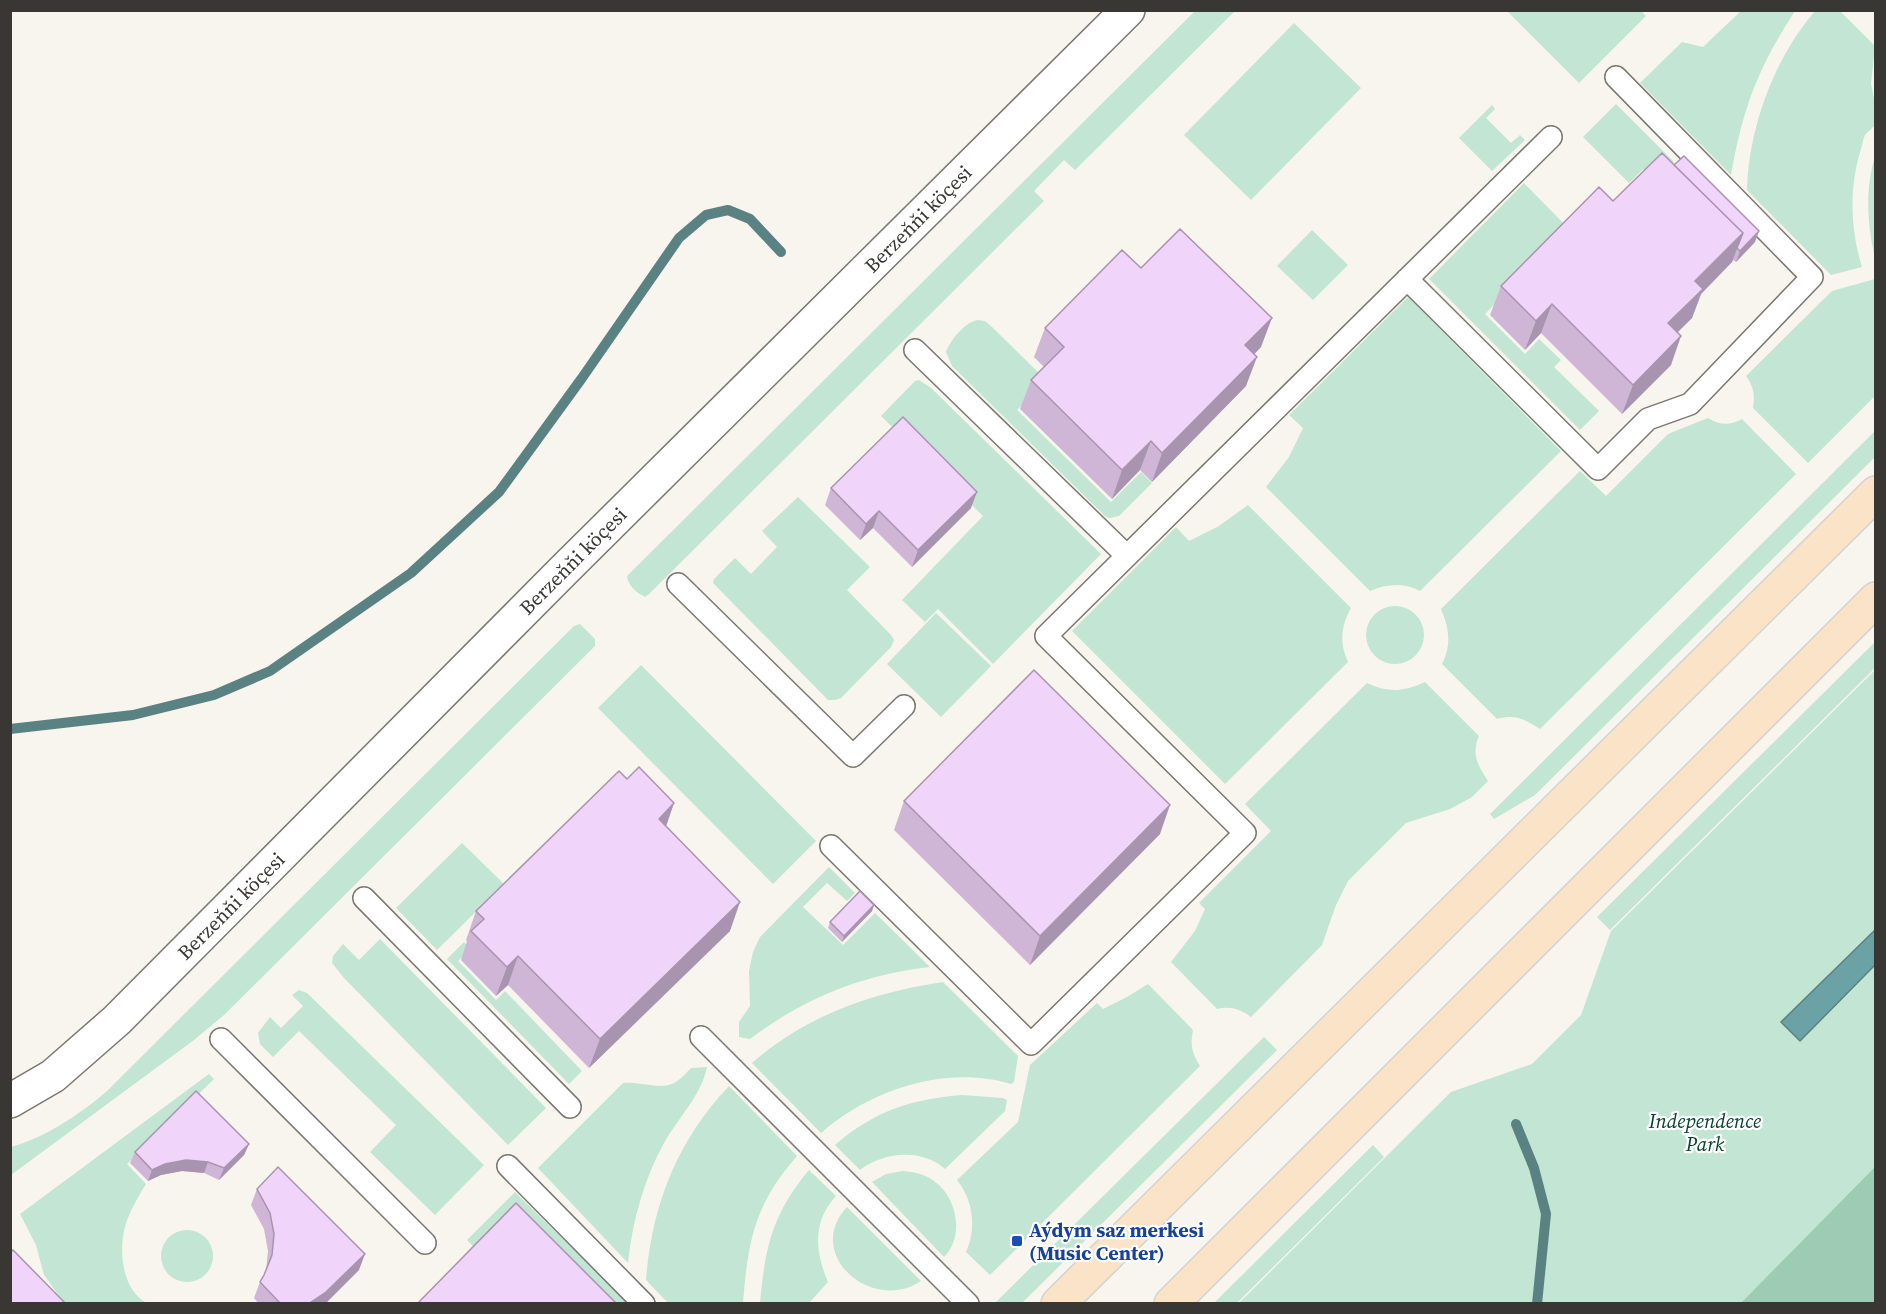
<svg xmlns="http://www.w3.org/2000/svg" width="1886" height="1314" font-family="'Source Serif 4',serif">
<rect width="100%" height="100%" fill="#f7f5ed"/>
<path fill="#c3e5d3" d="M1196,10L1235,11L1075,170L1064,160L1034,191L1044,201L649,594L645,597C637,593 628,586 627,576Z
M1742,10L1795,11C1758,68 1743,107 1731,175L1640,83L1682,42L1703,47Z
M1816,10L1840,11L1875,46L1871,84L1875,103V125C1872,128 1868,132 1865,135C1863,139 1862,145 1861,149C1849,187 1850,229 1862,267L1831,275L1747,190C1749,127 1774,58 1816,10Z
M1641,11L1646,16L1579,83L1507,11Z
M1294,23L1361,88L1251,200L1184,135Z
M1616,104L1674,162L1655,181L1643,169L1629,183L1583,137Z
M1492,105L1495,109L1486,118L1511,143L1520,135L1525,140L1492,171L1459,138Z
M1875,156V258C1867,225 1865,189 1875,156Z
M1524,183L1569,229L1485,314L1525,354L1539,339L1561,360L1554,367L1599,411L1580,430L1429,279Z
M1312,230L1348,265L1313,300L1277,266Z
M1875,279V396L1808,463L1753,408C1755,395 1754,387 1746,376L1832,291Z
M1408,297L1561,451L1420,591C1404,582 1386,584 1370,591L1266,487L1289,457L1303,428L1289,415Z
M978,320L985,321L992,327L1046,380L1017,410L1111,502L1141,472L1152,483L1119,516L1109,518L1105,516L952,366L946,352C951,339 965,322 978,320Z
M919,380L931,388L1101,554L993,664L938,609L925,622L902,600L983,516L881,416L915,381Z
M1708,418C1719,425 1730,426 1742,419L1796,474L1540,729C1525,719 1515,714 1497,719L1442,664C1452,645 1449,628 1441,609L1580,471L1606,496L1668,434Z
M1875,431V457L1535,795L1494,819L1490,814Z
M798,497L870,567L847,590L891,635L894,640L891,647L841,698L835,700H828L713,583L714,579L735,558L751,574L777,547L762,531Z
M1248,505L1351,608C1341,626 1339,643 1348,662L1225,784L1072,631L1176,527L1189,541L1219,526Z
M1366 635a29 29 0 1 1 58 0a29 29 0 1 1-58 0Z
M936,613L991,666L941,717L887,664Z
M580,624L595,639V646L224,1015L194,1040L11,1175V1147C46,1137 79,1115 107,1091L574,626Z
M1875,642V668L1610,930L1597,917Z
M641,665L816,841L773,884L598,708Z
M1875,670V1303L1238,1304L1451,1092L1532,1064L1581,1015L1611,931Z
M1425,682L1479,736C1471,754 1478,766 1488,781L1472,797L1450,809L1406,823L1348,881L1336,905L1322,945L1251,1017C1240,1009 1230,1006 1217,1009L1171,962L1195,931L1205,909L1199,903L1271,831L1245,804L1367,683C1387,693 1404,692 1425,682Z
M462,843L504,884L437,950L396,908Z
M829,867L855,893L847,901L827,883L803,907L843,945L875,913L930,967C864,974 804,998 750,1039L739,1037V1022L750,1006L749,971L753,952L760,937Z
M380,939L546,1108L508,1145L344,978L332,963L333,956L343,944L359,960Z
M464,942L470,949L458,961L496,1000L505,991L582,1071L569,1084L447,959Z
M943,982L1018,1056L1014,1082L1011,1084C947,1064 869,1090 821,1133L752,1063C807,1015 871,993 943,982Z
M1148,984L1193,1030C1190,1045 1192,1054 1200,1066L990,1275L966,1252C977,1228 973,1200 957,1180L1018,1122L1030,1065L1097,1003L1103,1009L1127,997Z
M299,990L307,993L484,1165L435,1215L370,1152L396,1125L299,1031L273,1057L260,1044L258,1033L270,1017L281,1028L303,1006L292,995Z
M1264,1037L1277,1050L1022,1303H995Z
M707,1067C701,1096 678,1118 664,1143C644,1179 632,1222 628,1263L538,1168L623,1083C639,1081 663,1091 676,1082C682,1078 686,1073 691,1068Z
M209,1074L214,1079L127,1164L146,1184C137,1199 128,1213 124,1231C119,1254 123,1291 147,1303H64L44,1275L36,1245L20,1214Z
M729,1086L797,1156C754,1205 748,1241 743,1303H668L646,1280C652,1205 677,1141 729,1086Z
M962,1095L1003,1098L1007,1100L1005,1111L945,1169C922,1148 883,1152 860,1170L835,1145C874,1111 912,1099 962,1095Z
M1373,1145L1384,1157L1237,1303H1214Z
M809,1170L836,1196C812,1222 815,1252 828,1282L809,1303H760C765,1248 772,1214 809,1170Z
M903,1171C914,1172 925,1174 934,1181C957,1197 965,1236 944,1257L872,1182L886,1174Z
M515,1192L628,1303H580L481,1254L467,1240Z
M847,1207L921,1281C872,1314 803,1254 847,1207Z
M161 1256a26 26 0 1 1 52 0a26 26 0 1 1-52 0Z"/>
<path fill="#9dcbb3" d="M1875,1167V1303H1741Z"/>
<path fill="#6aa2a5" stroke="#5b8283" stroke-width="1.5" d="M1875,930V965L1800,1041L1781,1022Z"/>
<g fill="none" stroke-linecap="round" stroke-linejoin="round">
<path stroke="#5b8283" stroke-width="10" d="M10,729L133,715L214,695L270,671L411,573L499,492L582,378L679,238L706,215L728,210L750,219L781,252
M1516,1124L1534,1168L1546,1214L1537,1304"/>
<g stroke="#7a7871" stroke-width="24">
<path id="lane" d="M1407,279L1598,469L1648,419L1690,404L1812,277L1616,77
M915,350L1127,556
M678,584L853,756L904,706
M831,846L1031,1044L1245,833L1046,636L1551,137
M364,898L570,1107
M701,1037L968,1304
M221,1039L425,1243
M508,1166L644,1304"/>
</g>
<g stroke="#7a7871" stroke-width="36">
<path id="secondary" d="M10,1101L53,1076L117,1020L565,569L1128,10"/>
</g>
<g stroke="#d3d3d2" stroke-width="36">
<path id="primary" d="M1058,1304L1876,493
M1171,1304L1876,599"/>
</g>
<use href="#lane" stroke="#fff" stroke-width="21"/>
<use href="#secondary" stroke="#fff" stroke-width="33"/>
<use href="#primary" stroke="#fae3c6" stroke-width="33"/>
</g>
<path fill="#cfb6d7" d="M1613,201L1755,242L1736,262L1733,260L1732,262L1701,294L1692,318L1677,332L1671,365L1622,414L1541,333L1525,350L1490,315L1501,286Z
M1141,268L1261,347L1254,354L1246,386L1152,482L1140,470L1112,499L1020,409L1031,380L1044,367L1034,357L1045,328Z
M831,488L971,508L912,567L873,528L860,540L825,505Z
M627,779L674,803L666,826L730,931L589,1068L508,985L496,996L461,960L467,941L466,940L476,911Z
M904,801L1160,834L1030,965L894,830Z
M874,905L872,911L842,942L828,928L830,922Z
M249,1144L244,1155L219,1180L204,1173L182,1171L161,1175L148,1181L130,1163L135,1152Z
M257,1189L359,1270L325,1304H259L254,1298L260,1282L264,1275L266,1271L268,1251L264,1229L251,1205Z"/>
<path fill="#a994af" d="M1759,231L1755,242L1736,262L1740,251Z
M1743,233L1732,262L1701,294L1692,318L1658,352L1668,323L1695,281Z
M1552,304L1541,333L1525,350L1536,321Z
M1272,318L1261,347L1235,374L1245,345Z
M1681,336L1671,365L1622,414L1633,385Z
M1257,357L1246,386L1152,482L1162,453Z
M1151,441L1140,470L1112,499L1122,470Z
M977,492L971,508L912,567L918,550Z
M879,511L873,528L860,540L866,524Z
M674,803L664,832L659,819Z
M1170,805L1160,834L1030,965L1040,936Z
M740,902L730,931L589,1068L600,1039Z
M874,905L872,911L842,942L844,936Z
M518,956L508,985L496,996L507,967Z
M249,1144L244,1155L219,1180L224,1168Z
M186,1160L208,1162L204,1173L182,1171L161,1175L148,1181L152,1170L165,1164Z
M365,1254L359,1270L325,1304H308Z"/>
<path fill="#f1d4fa" stroke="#a994af" stroke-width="1.5" d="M1662,153L1743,233L1695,281L1703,289L1668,323L1681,336L1633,385L1552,304L1536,321L1501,286L1599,187L1613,201Z
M1684,156L1759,231L1740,251L1737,248L1743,233L1674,165Z
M1180,229L1272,318L1245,345L1257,357L1162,453L1151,441L1122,470L1031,380L1064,347L1045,328L1122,250L1141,268Z
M903,417L977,492L918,550L879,511L866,524L831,488Z
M1034,670L1170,805L1040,936L904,801Z
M639,767L674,803L659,819L740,902L600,1039L518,956L507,967L471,931L484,919L476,911L619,771L627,779Z
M860,891L874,905L844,936L830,922Z
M196,1091L249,1144L224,1168L208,1162L186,1160L165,1164L152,1170L135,1152Z
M278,1167L365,1254L326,1292L308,1304H281L260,1282L264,1275L272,1255L274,1234L270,1213L257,1189Z
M516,1203L617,1304H417Z
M13,1250L66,1304H10V1253Z"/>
<rect fill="#1a4fb4" stroke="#fff" stroke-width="2" x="1011" y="1235" width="12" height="12" rx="3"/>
<g text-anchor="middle" stroke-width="4.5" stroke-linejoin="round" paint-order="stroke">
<g font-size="20" fill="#383734" stroke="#fff">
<text transform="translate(918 219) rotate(-45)" y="7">Berzeňňi köçesi</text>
<text transform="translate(573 561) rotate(-45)" y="7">Berzeňňi köçesi</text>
<text transform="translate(231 906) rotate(-45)" y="7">Berzeňňi köçesi</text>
</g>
<g font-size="20" font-style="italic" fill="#05432c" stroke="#fff">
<text x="1705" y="1128">Independence<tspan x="1705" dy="23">Park</tspan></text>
</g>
<g font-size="20" font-weight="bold" fill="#164399" stroke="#fff" text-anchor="start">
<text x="1029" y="1237">Aýdym saz merkesi<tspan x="1029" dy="23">(Music Center)</tspan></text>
</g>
</g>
<rect width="1886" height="1314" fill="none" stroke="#383734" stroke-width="24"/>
</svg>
